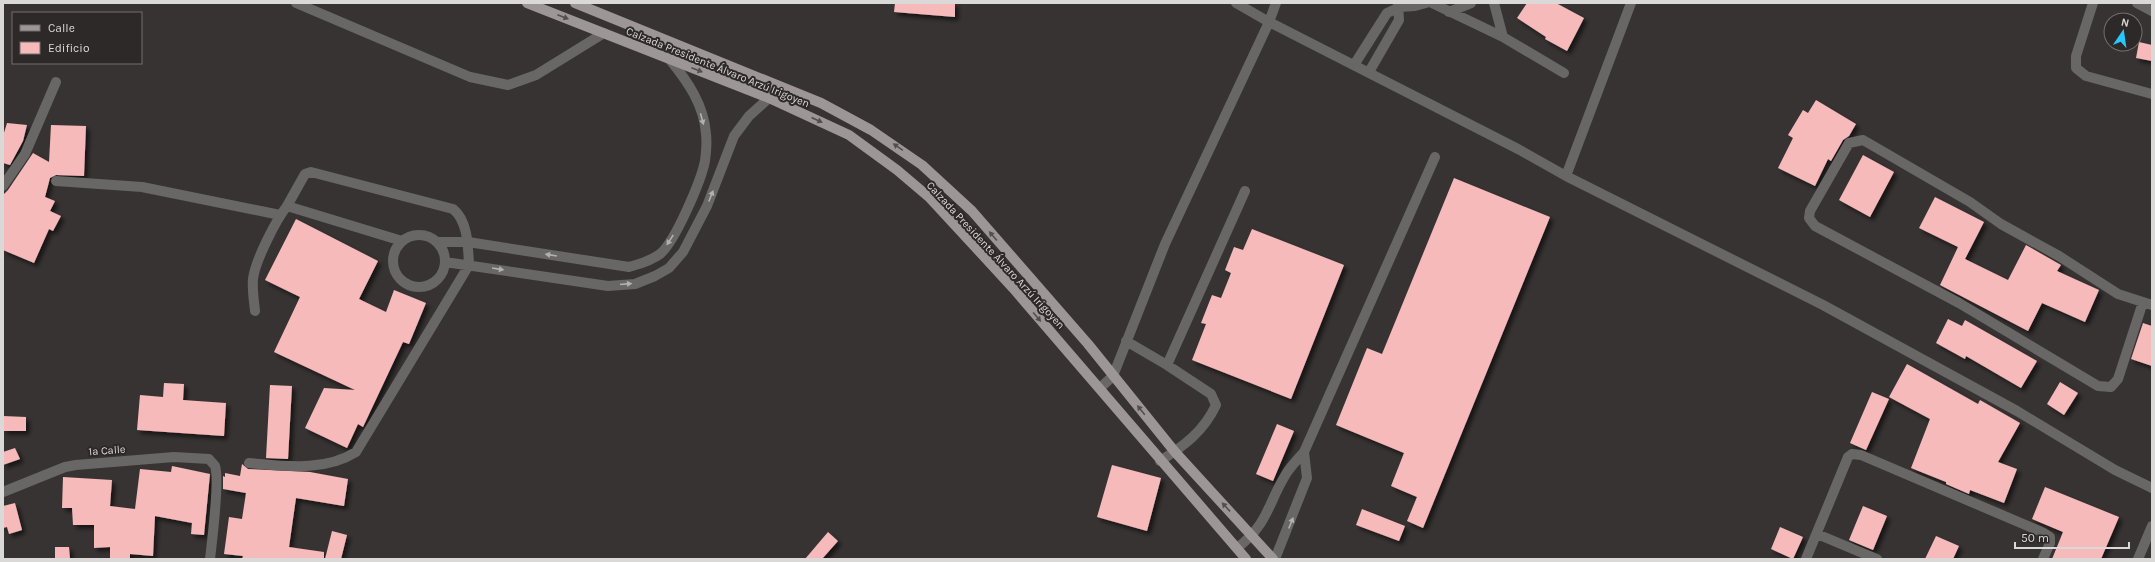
<svg xmlns="http://www.w3.org/2000/svg" width="2155" height="562" font-family="Karla,sans-serif">
<defs>
<filter id="shadow"><feDropShadow dx="3.5" dy="3.5" stdDeviation="2" flood-color="#0009"/></filter>
</defs>
<rect width="100%" height="100%" fill="#383333"/>
<path fill="#f6babb" filter="url(#shadow)" d="M895,3H955V17L894,12Z
M1527,3H1556L1584,18L1567,51L1545,39L1546,37L1517,18Z
M2139,42L2152,45V61L2136,58Z
M1816,100L1856,124L1849,136L1843,140L1831,161L1828,159L1815,186L1778,168L1793,138L1788,135L1803,110L1808,113Z
M7,123L27,125L23,141L10,165L3,163V136Z
M51,125L86,126L84,176L56,175L50,178L45,197L55,201L50,211L61,216L53,231L49,229L34,263L3,250V195L8,190L33,153L49,162Z
M1863,155L1894,172L1870,217L1839,200Z
M1454,178L1550,217L1423,528L1407,521L1417,497L1391,486L1404,453L1336,425L1367,348L1382,354Z
M1935,197L1984,222L1965,259L2008,280L2026,245L2061,265L2057,271L2099,290L2085,322L2042,303L2028,331L1940,285L1958,247L1919,228Z
M296,219L378,261L359,299L386,312L394,290L426,303L409,344L403,342L363,427L358,424L347,448L305,428L324,388L355,390L274,352L300,297L265,280Z
M1252,229L1344,265L1291,399L1192,360L1206,324L1201,323L1212,295L1221,298L1231,273L1225,270L1234,247L1243,250Z
M1948,319L1962,326L1965,320L2037,361L2021,388L1966,356L1965,359L1936,343Z
M2143,323L2152,326V366L2131,359Z
M1907,364L1978,404L1980,400L2020,423L1998,462L2017,469L2004,503L1970,490L1969,494L1946,484V482L1911,468L1930,419L1889,397Z
M2060,382L2078,393L2064,415L2047,404Z
M164,383L184,384L183,400L226,403L224,436L137,430L140,395L163,397Z
M270,385L292,386L288,459L266,458Z
M1872,392L1889,399L1866,450L1850,443Z
M3,416L26,417V431H3Z
M1277,424L1294,431L1273,481L1256,474Z
M15,448L20,459L3,465V452Z
M242,464L248,469L310,472L348,479L344,506L296,498L289,547L324,552V559H242L243,556L224,554L229,517L242,519L246,493L223,489V476L225,477V473L240,476Z
M1112,465L1161,478L1147,531L1097,517Z
M172,466L210,474L204,535L191,534L192,523L155,516L153,556L130,554V559H110V547L94,548V525H73L72,508H62L63,477L112,480L110,506L135,509L140,469L171,472Z
M2045,487L2119,517L2101,559H2052L2063,532L2032,519Z
M15,503L22,530L9,534L7,527L3,528V506Z
M1863,506L1887,516L1873,550L1849,540Z
M1362,509L1405,526L1399,541L1356,525Z
M1780,527L1803,537L1793,559L1771,549Z
M332,531L347,535L341,559H325Z
M828,532L838,541L822,559H805Z
M1936,536L1959,546L1953,559H1925Z
M55,547H69L70,559H55Z"/>
<g fill="none" stroke-linecap="round" stroke-linejoin="round">
<path stroke="#696666" stroke-width="10" d="M296,3L470,77L508,85L536,75L604,33
M1236,3L1269,22L1518,149L1566,176L1823,305L2017,411L2115,470L2152,488
M1432,3L1503,37L1564,73
M1494,3L1503,37
M2093,3L2076,56V68L2086,76L2152,94
M2137,3L2152,11
M1449,12L1471,3
M1354,65L1387,13L1400,7L1415,6L1426,3
M1369,72L1399,20L1398,3
M1566,176L1631,3
M56,181L142,187L280,215
M3,186L25,154L56,82
M393 261a26 26 0 1 1 52 0a26 26 0 1 1-52 0Z
M437,242H468L629,267C639,264 651,261 660,254C675,242 701,181 705,161C706,153 707,142 706,134C704,105 688,82 671,61
M445,262L608,286L635,284L655,276L669,268L683,252L707,206L734,136L749,116L769,98L778,86
M2143,302L2118,379L2111,387L2098,386L1959,303L1815,226L1809,218L1810,211L1849,143L1863,140L1970,202L2001,224L2059,256L2118,294L2152,305
M255,311C254,300 252,290 253,279C255,261 276,220 287,206L402,241
M1126,341L1167,365L1211,394L1216,405C1204,431 1184,446 1160,461
M1167,365L1245,191
M1100,388L1113,376L1165,244L1269,22L1276,3
M249,463C285,466 324,472 356,452L469,265C468,246 468,221 453,209L311,172L305,174L287,206
M3,492L65,467L76,465L174,457L209,459C210,461 214,464 215,466C220,480 212,541 210,559
M1817,534L1877,559
M1237,548C1269,523 1267,505 1286,474C1291,466 1298,459 1304,452L1435,157
M1275,559L1307,478L1304,452
M1806,559L1848,457L1852,454L1861,455L2042,532L2050,537V543L2043,559
M2138,559L2152,526"/>
<path stroke="#9c9696" stroke-width="10" d="M527,3L769,98L849,135L897,170L930,198L1013,288L1246,559
M575,3L821,103L871,130L922,165L972,211L1088,344L1175,452L1273,559"/>
</g>
<defs><path id="oneway-solid" d="M-6-.8H1V-3.2L6.5 0L1 3.2V.8H-6Z"/></defs>
<g fill="#544f4f">
<use href="#oneway-solid" transform="translate(563 17) rotate(21)"/>
<use href="#oneway-solid" transform="translate(697 70) rotate(21)"/>
<use href="#oneway-solid" transform="translate(817 120) rotate(25)"/>
<use href="#oneway-solid" transform="translate(898 147) rotate(-145)"/>
<use href="#oneway-solid" transform="translate(993 236) rotate(-131)"/>
<use href="#oneway-solid" transform="translate(1037 317) rotate(49)"/>
<use href="#oneway-solid" transform="translate(1141 410) rotate(-129)"/>
<use href="#oneway-solid" transform="translate(1226 507) rotate(-133)"/>
</g>
<g fill="#b3b0b0">
<use href="#oneway-solid" transform="translate(702 119) rotate(75)"/>
<use href="#oneway-solid" transform="translate(711 196) rotate(-68)"/>
<use href="#oneway-solid" transform="translate(670 240) rotate(123)"/>
<use href="#oneway-solid" transform="translate(551 255) rotate(-171)"/>
<use href="#oneway-solid" transform="translate(498 269) rotate(9)"/>
<use href="#oneway-solid" transform="translate(626 284) rotate(-5)"/>
<use href="#oneway-solid" transform="translate(1291 523) rotate(-68)"/>
</g>
<g text-anchor="middle" stroke-width="4" stroke-linejoin="round" paint-order="stroke">
<g font-size="11" fill="#dbd8d8" stroke="#2e2929">
<text transform="translate(718 67) rotate(22)" y="4">Calzada Presidente Álvaro Arzú Irigoyen</text>
<text transform="translate(996 255) rotate(47)" y="4">Calzada Presidente Álvaro Arzú Irigoyen</text>
<text transform="translate(107 450) rotate(-4)" y="4">1a Calle</text>
</g>
</g>
<rect width="2155" height="562" fill="none" stroke="#dbd8d8" stroke-width="8"/>
<rect x="12" y="12" width="130" height="52" fill="#2e2929" stroke="#736f6f"/>
<rect x="20" y="25" width="20" height="6" fill="#9c9696" stroke="#736f6f"/>
<text x="48" y="32" font-size="12" fill="#dbd8d8">Calle</text>
<rect x="20" y="42" width="20" height="12" fill="#f6babb" stroke="#736f6f"/>
<text x="48" y="52" font-size="12" fill="#dbd8d8">Edificio</text>
<g transform="translate(2123 32) rotate(13)"><circle r="19" fill="#2e2929" stroke="#736f6f"/>
<path d="M0-3L7 15L0 10L-7 15Z" fill="#28c8ff"/>
<text y="-6" font-size="11" font-weight="bold" text-anchor="middle" fill="#dbd8d8">N</text>
</g>
<path d="M2015 542v6h114v-6" fill="none" stroke="#dbd8d8" stroke-width="2"/>
<text x="2021" y="542" font-size="12" fill="#dbd8d8" stroke="#2e2929" stroke-width="3" paint-order="stroke">50 m</text>
</svg>
